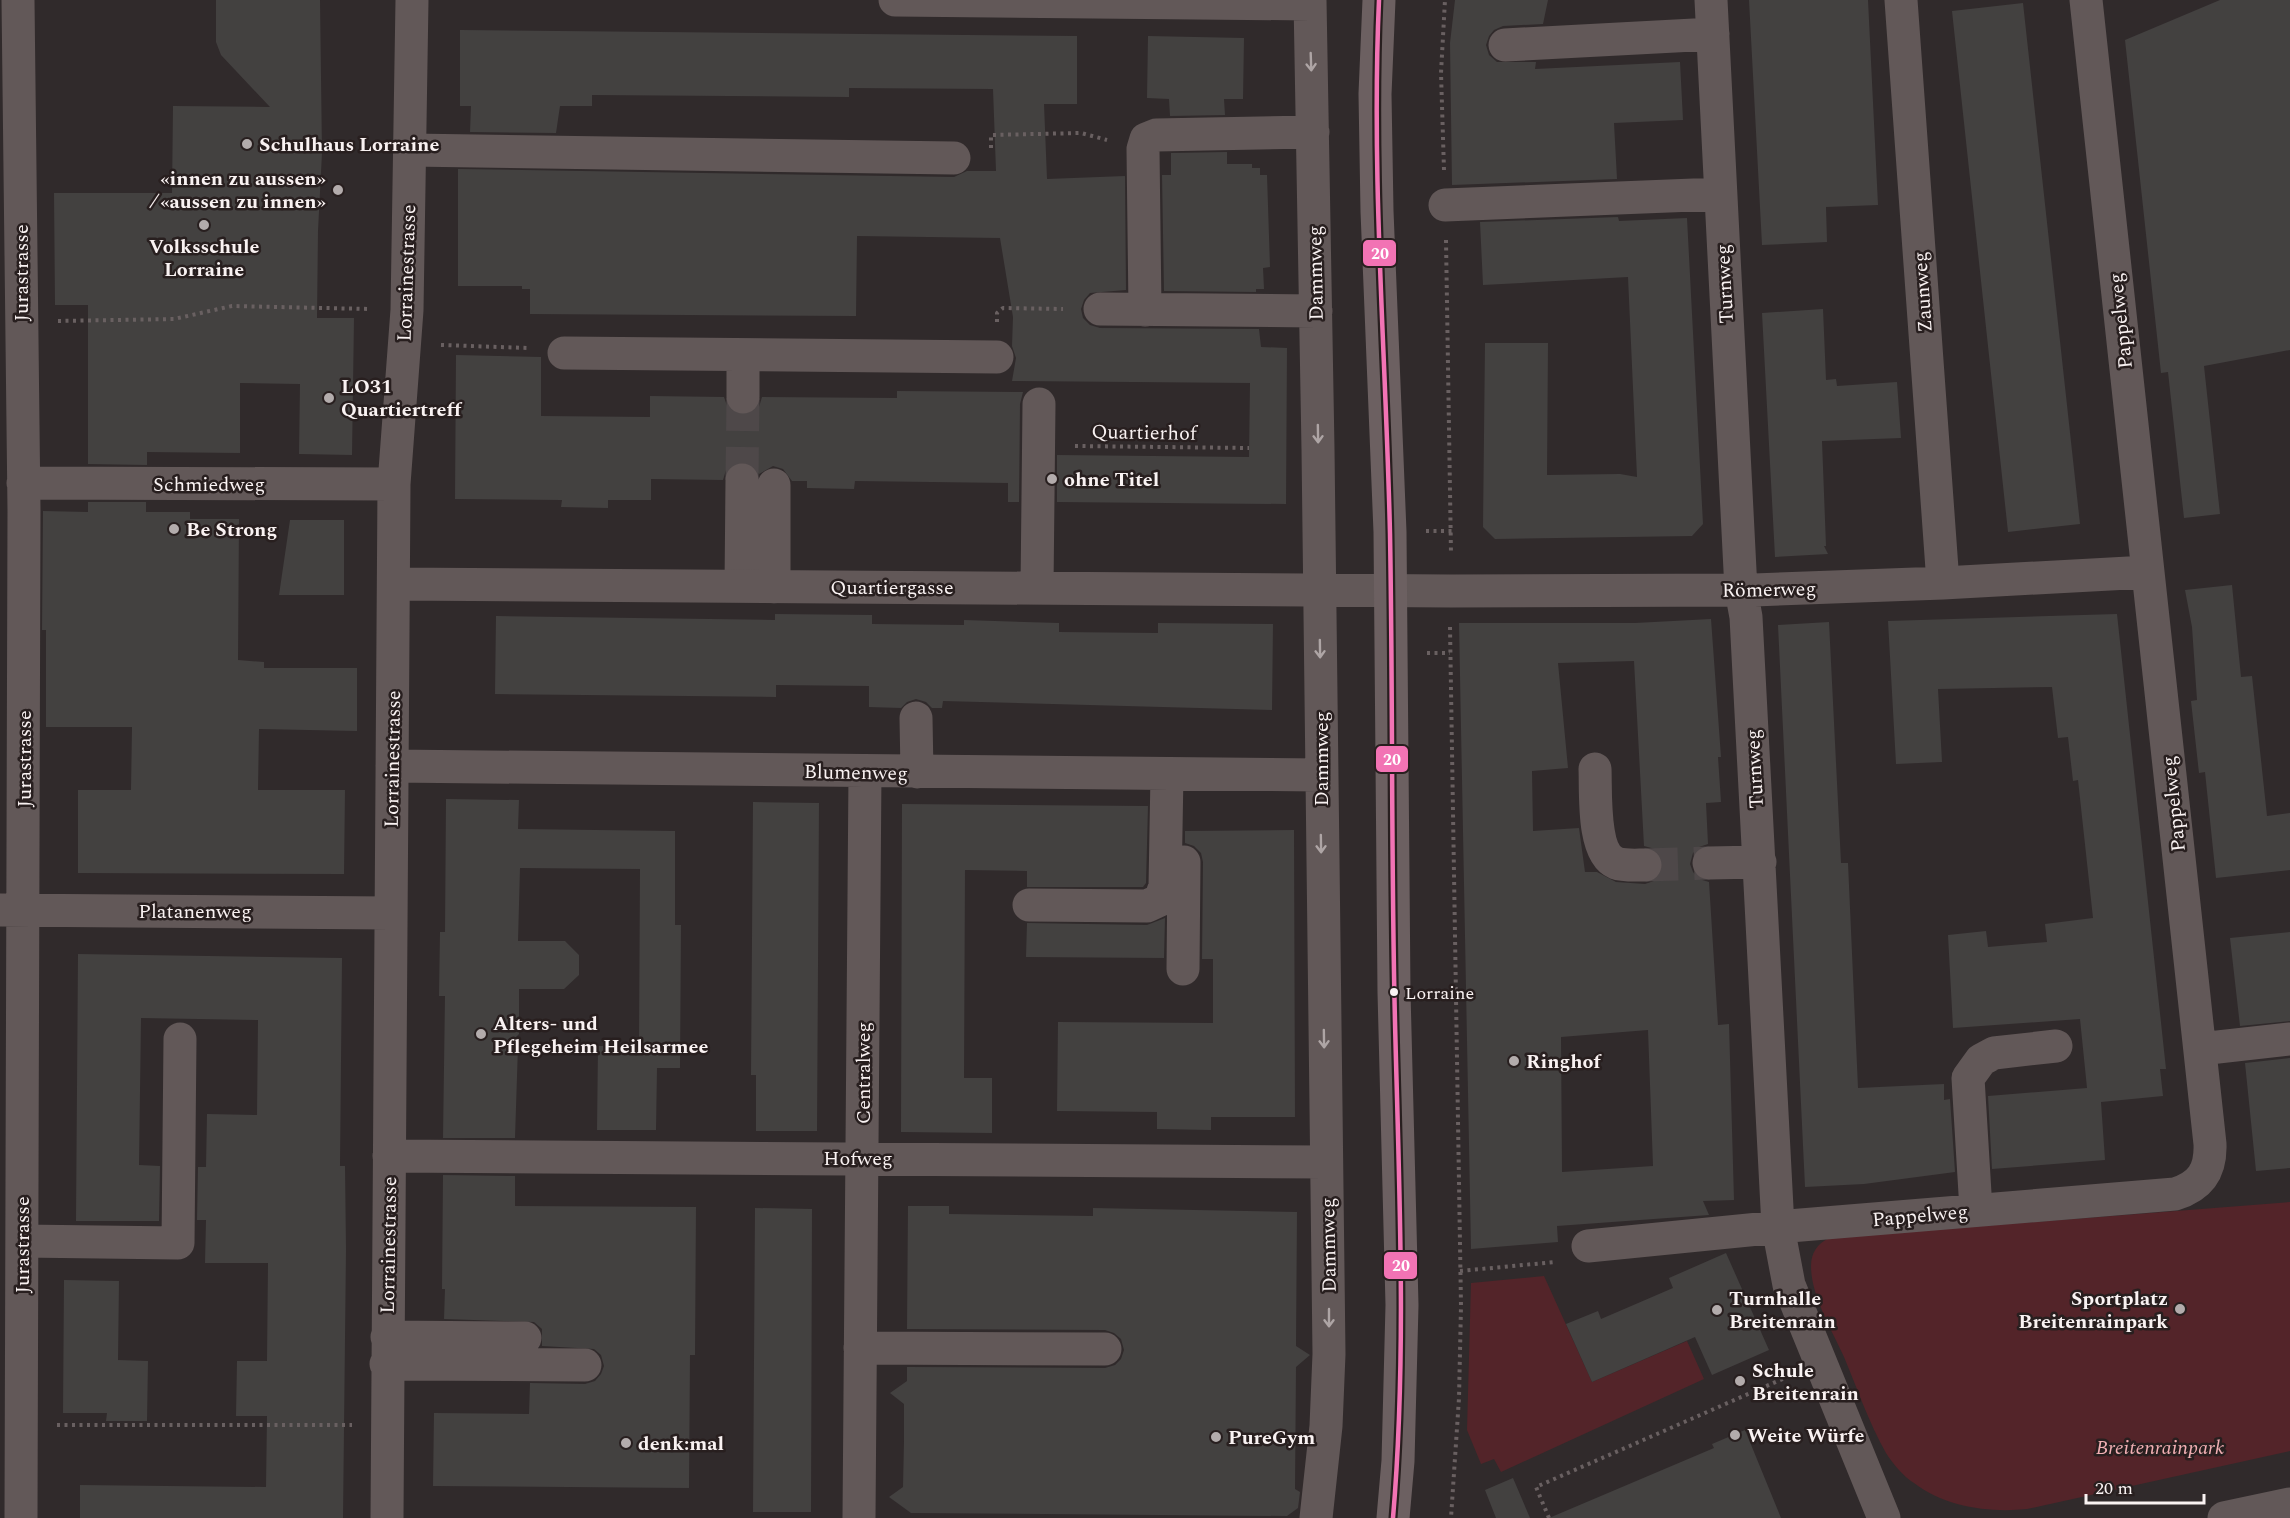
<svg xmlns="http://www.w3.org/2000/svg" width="2290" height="1518" font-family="Spectral,serif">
<rect width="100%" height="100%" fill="#302a2b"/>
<path fill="#532429" d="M2290,1202V1451L2027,1509C1990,1513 1945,1507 1914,1483C1903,1476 1893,1464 1886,1453C1869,1423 1857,1388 1844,1357C1832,1330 1811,1296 1811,1266C1811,1253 1817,1244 1829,1238Z
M1544,1276L1592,1382L1687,1341L1704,1379L1501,1472L1494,1459L1481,1464L1467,1430L1471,1283Z"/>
<path fill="#434140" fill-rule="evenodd" d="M216,0H320L322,153L318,231L317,318H354L352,455L299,454L300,384L240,383V453L147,452V465L88,464V305H55L54,193H172L173,106L270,107L221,55L216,42Z
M1455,0H1548L1543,24L1503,26L1494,30L1489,36L1486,45L1489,55L1497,62H1536L1535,69L1680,62L1683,120L1614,123L1617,179L1452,185L1450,43Z
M1749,0H1868L1878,205L1826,207L1827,242L1762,245Z
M2220,0H2290V350L2204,366L2220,514L2184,518L2168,372L2161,373L2125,40Z
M2023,3L2080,524L2008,532L1952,11Z
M460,30L1077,36V104H1044L1047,179L1125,176L1126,290L1090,293L1084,300L1081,309L1083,318L1090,325L1100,328L1259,329L1261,347L1287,348L1286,504L1057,502V455L1249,457L1250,383L1012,381L1016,358L1012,346L1013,317L1000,238L857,236L856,316L530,314V289H522V286H458V169L954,177L967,171H996L993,89L849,88V97L592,95V106H560L556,133L470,132L471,106H460Z
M1148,36L1244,38L1243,99H1224L1225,115L1170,116L1169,99L1147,98Z
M1227,152V164H1252V168H1260V175H1267L1270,267L1263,268L1264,289H1256V292L1164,291L1162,175H1171V153Z
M1618,217L1619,221L1687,218L1703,524L1692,536L1495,539L1483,527L1485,343H1548L1547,475L1620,474L1637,477L1628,277L1483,285L1480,222Z
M1823,309L1826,380L1836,379L1837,386L1897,382L1901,438L1822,441L1826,546H1824L1828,554L1775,557L1762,313Z
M456,355L541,357V416L650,417V396L724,397L727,406L733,413L744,416L752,413L759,407L762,397L897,398V391L1023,392L1020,404L1019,502H1008V483L855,481L854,489L807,488V481H792L783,469L773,466L759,474L752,464L742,461L733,463L726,470L723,480L651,479V500H608V508L561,507L562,500L455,499Z
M88,502H146V512H190V519H239L238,660L264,662V668H357V731L259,729L258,790H345L344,874L78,873V790H131L132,727H46V630H42L43,511L88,512Z
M290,520H344V595H279Z
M2232,585L2241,677L2252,676L2267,816L2290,813V870L2216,878L2205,772L2199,773L2191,701L2197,700L2192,627L2185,590Z
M775,614L872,615V624L964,625V620L1059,623V632L1158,633V623L1273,624L1272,710L943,701L942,708H932L926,702L916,699L907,702L901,708L869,707V686L776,685V697L495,694L496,616L775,620Z
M2117,614L2166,1069H2160L2163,1096L2101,1102L2105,1160L1992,1169L1988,1096L2087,1088L2080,1019L1953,1028L1948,935L1986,931L1988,947L2047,942L2045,924L2093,918L2078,780L2073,781L2068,737L2058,738L2052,687L1938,689L1942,762L1896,764L1888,621Z
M1711,619L1721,757H1718L1721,802L1706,803L1708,844L1699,847L1693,853L1690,864L1693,872L1699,879L1709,882L1718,1025L1729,1024L1734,1200L1703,1201L1709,1215L1557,1226L1558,1242L1471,1249L1459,623H1635ZM1634,661L1644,846L1655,849L1661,856L1664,864L1661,875L1654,881L1645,884L1616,882L1597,872H1585L1579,828L1533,831L1532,771L1568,768L1558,663ZM1648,1030L1653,1166L1562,1172L1561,1037Z
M1829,622L1841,863H1848L1858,1088L1944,1084V1100L1950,1099L1955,1172L1864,1184L1805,1187L1778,625Z
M446,799L519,800L518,829L675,831V925H681L680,1068H657L656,1130H597L598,1046H639L640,869L520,868L518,941H565L579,955V975L564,989H519V1034L507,1046H518L515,1138H443L445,996H439L440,932H445Z
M753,802L819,803L817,1131H756V1075H751Z
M902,804L1148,806L1146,883L1143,887H1027V871L965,870L964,1078H992V1133L901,1132Z
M1294,830L1295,1117H1211V1130L1157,1129V1112L1057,1111L1058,1022L1213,1023V959H1202L1203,862L1201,853L1194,846L1185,843V831Z
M1165,918L1164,958L1026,957L1027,923L1147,925Z
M2290,932V1021L2240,1026L2230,938Z
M78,954L342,958L340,1166H345L346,1249L343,1518H80V1485L266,1487L267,1416H236L237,1361H267L268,1263H205L206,1220H197L198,1167H206L207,1114L257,1115L258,1020L141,1018L139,1165L160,1166L159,1221H76Z
M2290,1058V1168L2256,1171L2245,1063Z
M443,1175L515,1176V1206L696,1207L695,1355H690L689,1488L433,1486L434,1413L529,1414L530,1383L585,1384L595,1381L601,1374L604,1366L601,1355L594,1349L542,1346V1329L534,1322L444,1319L445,1289H442Z
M908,1206H949V1214L1093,1216V1208L1297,1212L1296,1346L1310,1355L1296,1367L1295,1489L1300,1492L1298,1508L1287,1516L911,1513L889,1497L903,1487L904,1441V1404L890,1393L907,1381V1367L1105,1368L1115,1365L1121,1359L1124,1350L1121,1339L1114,1333L1105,1330L907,1329Z
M755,1208L812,1209L811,1512H753Z
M1726,1253L1769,1350L1712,1375L1695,1337L1592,1382L1566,1324L1598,1311L1601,1319L1673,1288L1669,1278Z
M64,1280L119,1281L118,1360L148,1361L147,1421H106L107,1413H63Z
M1745,1430L1781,1518H1549L1714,1448L1712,1444Z
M1513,1478L1530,1518H1496L1485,1490Z"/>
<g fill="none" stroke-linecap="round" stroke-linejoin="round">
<path stroke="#4e4849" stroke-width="33" stroke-dasharray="33 16" stroke-linecap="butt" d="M742,480L743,397
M1645,865L1709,863"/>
<path stroke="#696061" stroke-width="4" stroke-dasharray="3 4.5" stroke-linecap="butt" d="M991,148V135L1081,133L1107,140
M1444,170L1441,73L1445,0
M1446,240L1451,554
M58,321L174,319L232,306L370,309
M997,322V313L1003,308L1063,309
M441,345L529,348
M1075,446L1249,448
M1426,531H1452
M1450,627L1461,1306L1459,1398L1451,1518
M1427,653H1450
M1460,1271L1555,1262
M57,1425H352
M1549,1518L1536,1487L1787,1377"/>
<path stroke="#625858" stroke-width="33" d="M18,0L24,510L21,1518
M895,0L1310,4
M1310,0L1318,449L1329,1354L1326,1426L1316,1518
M1711,0L1741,590L1746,617L1778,1227L1789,1285L1884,1518
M1901,0L1943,583
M1505,45L1713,34
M410,150L954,158
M1445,205L1719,194
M1100,309L1316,311
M1145,310L1143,149L1146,139L1156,135L1313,132
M564,353L997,357
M743,397V355
M23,483L394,484
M394,584L1451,591L1754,590L1943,583L2147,572
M741,586L742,480
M774,587V485
M1037,588L1039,404
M916,718L917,772
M392,766L1321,775
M1595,769C1596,792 1592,853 1616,863C1624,866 1636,865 1645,865
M1709,863L1760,862
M1029,905L1147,906L1160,900L1165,886L1167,774
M0,910L390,913
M1183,969L1184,862
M2200,1049L2290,1039
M389,1156L1326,1162
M1976,1210L1968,1078L1981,1060L1994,1053L2056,1046
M22,1241L178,1243L180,1039
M1588,1246L1789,1226L2175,1194C2201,1186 2211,1171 2210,1144L2086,0
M387,1337L525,1338
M860,1348L1105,1349
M386,1364L585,1365
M387,1518L394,484L407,310L412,0
M859,1518L865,772
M2224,1518L2290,1504"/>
<path stroke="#6c6061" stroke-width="33" d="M1379,0L1375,94L1377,211L1390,532L1394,992L1402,1305L1398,1461L1393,1518"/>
<g stroke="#281f1f" stroke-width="9">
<path id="bus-1" d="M1379,0C1371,178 1386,356 1390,534C1393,697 1391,860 1395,1022C1399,1187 1407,1353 1393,1518"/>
</g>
<use href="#bus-1" stroke="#f273b4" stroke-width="4.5"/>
</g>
<defs><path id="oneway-shaft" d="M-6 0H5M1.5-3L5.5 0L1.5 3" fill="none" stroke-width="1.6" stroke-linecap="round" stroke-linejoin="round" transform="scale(1.5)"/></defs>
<g stroke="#aea5a5">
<use href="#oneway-shaft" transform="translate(1311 62) rotate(88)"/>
<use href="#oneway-shaft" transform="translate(1318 434) rotate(89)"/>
<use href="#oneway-shaft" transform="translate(1320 649) rotate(89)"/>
<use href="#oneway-shaft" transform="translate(1321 844) rotate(89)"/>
<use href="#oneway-shaft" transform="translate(1324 1039) rotate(89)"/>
<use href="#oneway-shaft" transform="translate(1329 1318) rotate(90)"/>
</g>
<g fill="#b3acac" stroke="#281f1f" stroke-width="2">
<circle cx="247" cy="144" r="6"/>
<circle cx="338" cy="190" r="6"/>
<circle cx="204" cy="225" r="6"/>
<circle cx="329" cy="398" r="6"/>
<circle cx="1052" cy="479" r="6"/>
<circle cx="174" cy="529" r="6"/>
<circle cx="481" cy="1034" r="6"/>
<circle cx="1514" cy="1061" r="6"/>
<circle cx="2180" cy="1309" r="6"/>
<circle cx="1717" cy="1310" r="6"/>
<circle cx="1740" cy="1381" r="6"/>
<circle cx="1735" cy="1435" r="6"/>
<circle cx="1216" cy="1437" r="6"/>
<circle cx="626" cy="1443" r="6"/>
</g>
<circle fill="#f9f2f2" stroke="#281f1f" stroke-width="2" cx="1394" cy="992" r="5"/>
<g text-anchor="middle" stroke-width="5" stroke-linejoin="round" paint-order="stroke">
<g font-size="18" fill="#f9f2f2" stroke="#281f1f" text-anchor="start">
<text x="1405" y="999">Lorraine</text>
</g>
<g font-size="20" font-weight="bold" fill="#f9f2f2" stroke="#281f1f" text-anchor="start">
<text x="259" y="151">Schulhaus Lorraine</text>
<text x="326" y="185" text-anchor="end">«innen zu aussen»<tspan x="326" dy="23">⁄ «aussen zu innen»</tspan></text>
<text x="204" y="253" text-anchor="middle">Volksschule<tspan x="204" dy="23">Lorraine</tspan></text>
<text x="341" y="393">LO31<tspan x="341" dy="23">Quartiertreff</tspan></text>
<text x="1064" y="486">ohne Titel</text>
<text x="186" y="536">Be Strong</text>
<text x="493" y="1030">Alters- und<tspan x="493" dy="23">Pflegeheim Heilsarmee</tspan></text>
<text x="1526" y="1068">Ringhof</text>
<text x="1729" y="1305">Turnhalle<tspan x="1729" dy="23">Breitenrain</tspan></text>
<text x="2168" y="1305" text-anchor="end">Sportplatz<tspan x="2168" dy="23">Breitenrainpark</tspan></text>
<text x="1752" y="1377">Schule<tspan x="1752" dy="23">Breitenrain</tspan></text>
<text x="1747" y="1442">Weite Würfe</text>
<text x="1228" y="1444">PureGym</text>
<text x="638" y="1450">denk:mal</text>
</g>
<g font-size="20" fill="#f9f2f2" stroke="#281f1f">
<text transform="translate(21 273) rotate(-90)" y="7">Jurastrasse</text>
<text transform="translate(406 273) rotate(-88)" y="7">Lorrainestrasse</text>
<text transform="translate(1315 273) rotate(-91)" y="7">Dammweg</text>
<text transform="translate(1724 284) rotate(-93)" y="7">Turnweg</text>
<text transform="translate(1922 292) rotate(-94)" y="7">Zaunweg</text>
<text transform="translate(2120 321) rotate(-96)" y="7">Pappelweg</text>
<text transform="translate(1144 432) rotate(1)" y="7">Quartierhof</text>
<text x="209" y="491">Schmiedweg</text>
<text x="892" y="594">Quartiergasse</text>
<text transform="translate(1769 589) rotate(-1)" y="7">Römerweg</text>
<text transform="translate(24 759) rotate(-90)" y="7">Jurastrasse</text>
<text transform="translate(392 759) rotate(-89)" y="7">Lorrainestrasse</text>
<text transform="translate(1321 759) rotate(-90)" y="7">Dammweg</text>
<text transform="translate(1754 769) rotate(-93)" y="7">Turnweg</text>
<text transform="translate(856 772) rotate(1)" y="7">Blumenweg</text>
<text transform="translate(2173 804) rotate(-96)" y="7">Pappelweg</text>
<text x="195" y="918">Platanenweg</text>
<text transform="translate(863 1073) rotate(-90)" y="7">Centralweg</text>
<text x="858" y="1165">Hofweg</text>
<text transform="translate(1920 1215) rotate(-5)" y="7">Pappelweg</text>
<text transform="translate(22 1245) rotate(-90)" y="7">Jurastrasse</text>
<text transform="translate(388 1245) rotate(-89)" y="7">Lorrainestrasse</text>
<text transform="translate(1328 1245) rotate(-91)" y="7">Dammweg</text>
</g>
<g font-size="20" font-style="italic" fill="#f2b0b4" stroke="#281f1f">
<text x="2160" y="1454">Breitenrainpark</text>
</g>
</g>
<g stroke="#281f1f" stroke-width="2">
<rect x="1362" y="239" width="35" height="28" rx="6" fill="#f273b4"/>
<rect x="1375" y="745" width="34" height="28" rx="6" fill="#f273b4"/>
<rect x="1383" y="1251" width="35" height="29" rx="6" fill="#f273b4"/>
</g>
<g font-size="16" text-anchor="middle" font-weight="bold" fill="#fff">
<text x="1380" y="259">20</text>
<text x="1392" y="765">20</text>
<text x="1401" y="1271">20</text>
</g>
<path d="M2086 1494v9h118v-9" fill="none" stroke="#f9f2f2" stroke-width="3"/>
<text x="2095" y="1494" font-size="18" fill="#f9f2f2" stroke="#281f1f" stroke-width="4.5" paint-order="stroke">20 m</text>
</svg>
